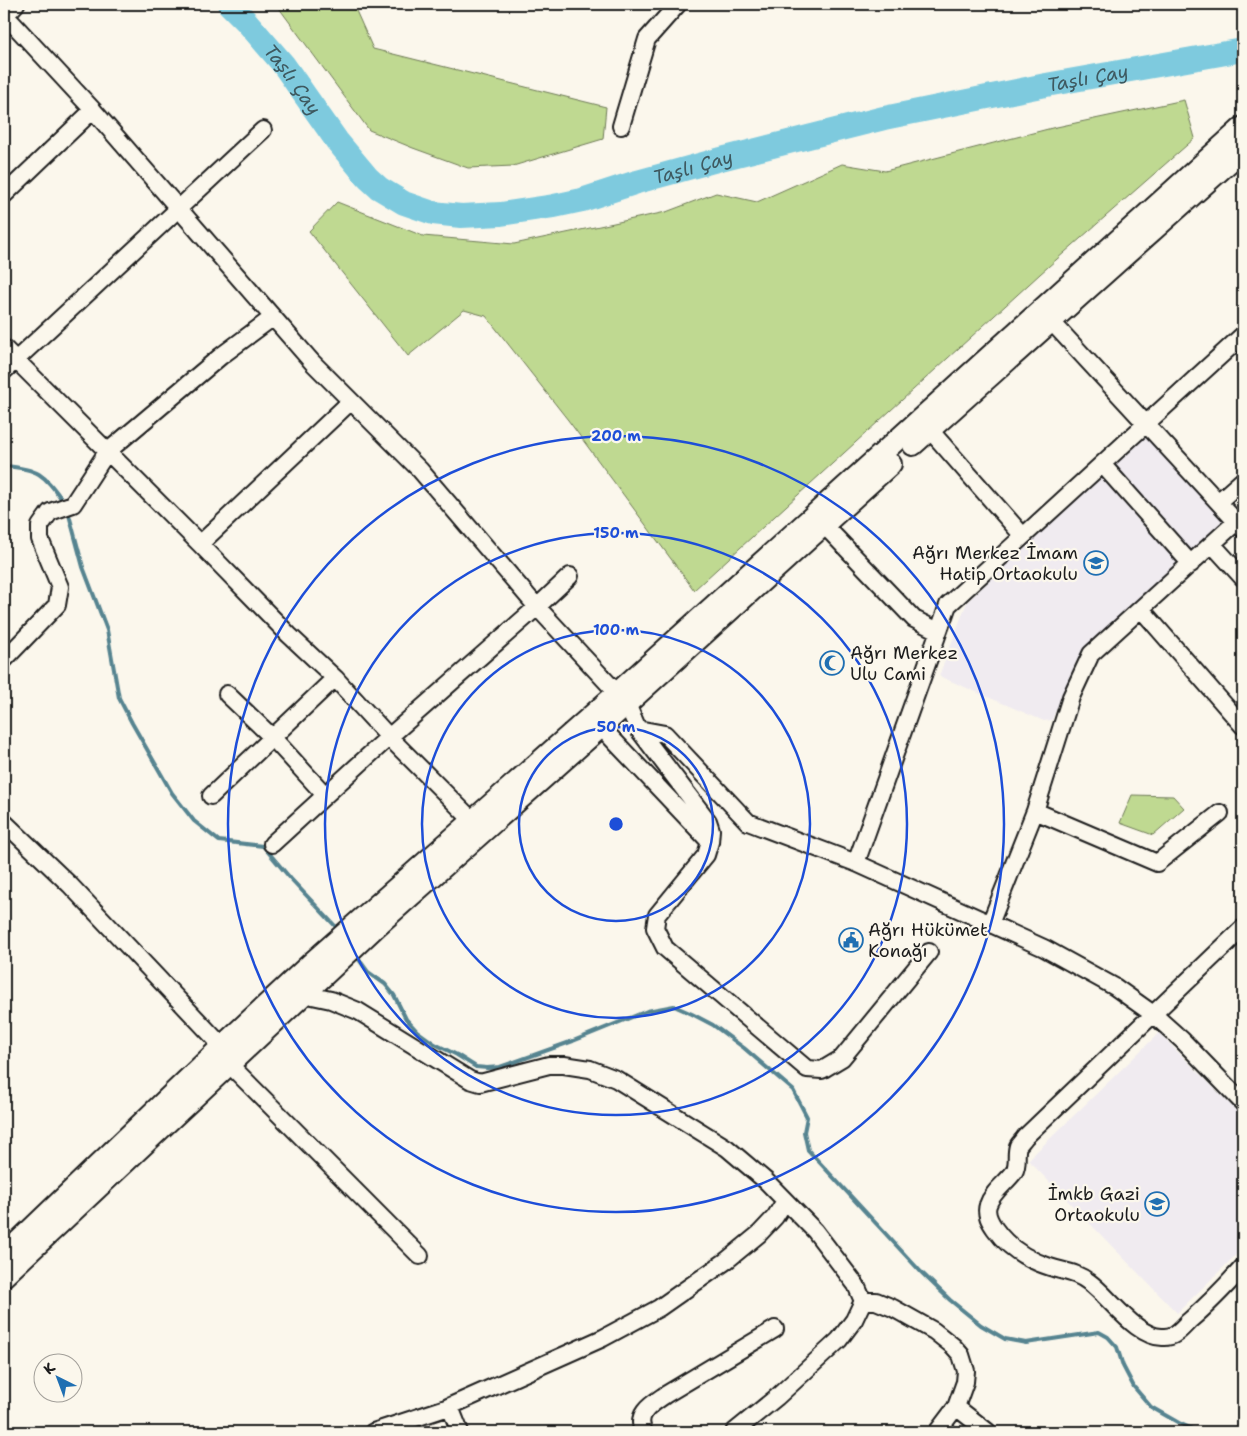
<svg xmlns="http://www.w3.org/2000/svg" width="1247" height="1436" font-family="'Shantell Sans',sans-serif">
<rect width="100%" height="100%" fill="#fbf7ec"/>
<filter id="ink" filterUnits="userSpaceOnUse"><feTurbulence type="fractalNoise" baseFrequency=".02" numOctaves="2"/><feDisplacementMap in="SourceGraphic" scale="10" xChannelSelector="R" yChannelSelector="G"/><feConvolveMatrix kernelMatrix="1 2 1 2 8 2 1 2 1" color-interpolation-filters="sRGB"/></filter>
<g filter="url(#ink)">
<path fill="#f0ebf0" d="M1146,431L1225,517L1226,523L1077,660L1052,720L1044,721L939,676L967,602Z
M1159,1033L1243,1117V1248L1177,1313L1028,1160Z"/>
<path fill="#bfd991" stroke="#6e7a56" d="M276,4H353L373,49L606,107L603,139L513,166L468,168L413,148L369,130Z
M1184,100L1195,138L1040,274L694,590L568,420L486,316L464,310L408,356L309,231L337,202L423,236L514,244L666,212L716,193L757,202L842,164L885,171L1052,128Z
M1132,795L1173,796L1184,808L1153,835L1120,823Z"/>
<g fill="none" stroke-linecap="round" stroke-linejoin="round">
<path stroke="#578490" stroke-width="4" d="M4,466C40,469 43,474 64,502
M68,511L83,567L107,630L119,698L132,723L172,793L194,821L219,841L263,846L291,879L338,929
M355,954L368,972L385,984L394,995L406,1019L417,1031L435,1044L457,1055L476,1067L487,1068L500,1067L573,1041L647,1011L674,1006L692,1014L713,1025L744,1048L793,1090L807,1117L804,1132L808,1150L921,1272L950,1300L981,1325L1005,1339L1026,1343L1099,1332L1108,1337L1117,1347L1123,1366L1134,1387L1151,1407L1179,1423L1199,1432"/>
<path stroke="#7ecade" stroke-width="24" id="s1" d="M229,4L246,21L283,64L337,141L368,178L379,188L404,203L433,213L461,216L501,214L554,206L582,200L637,182L721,159L884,118L1046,85L1243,50"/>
<g stroke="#1c1c1c" stroke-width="20">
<path id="minor" d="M4,14L93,110L312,362L420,470L537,607L617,693L627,704L638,729L708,821L711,830L710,842L706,855L657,915L655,928L665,948L807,1069L822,1070L842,1058L929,952
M4,17L16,4
M621,126L647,39L678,4
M4,195L93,110
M1051,321L1243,529
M4,348L200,544L289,635L335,678L389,737L473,821
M4,371L263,130
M929,429L1023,536
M1102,464L1191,564
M1218,502L1243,480
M824,525L914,619L938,631
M200,544L350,402
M1212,544L1243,578
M1141,609L1243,726
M4,660L57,605L60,587L40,539V526L50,512L73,504L107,452L221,356L272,318
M227,694L272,737L325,795
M601,727L710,842
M638,729L665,734L748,822L856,863L1044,948L1115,987L1153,1014L1182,1040L1243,1103
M211,796L335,678
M1035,811L1157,863L1220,813
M4,822L70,885L222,1046
M272,844L389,737L537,607L570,576
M856,863L948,605L1243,335
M990,924L1035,811L1071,697L1091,654L1236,522
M1243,928L1025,1137C1023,1140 1020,1143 1018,1146C1015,1155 1019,1164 1014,1172C1006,1183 992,1192 988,1205C985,1214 990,1222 995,1229C1009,1249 1028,1260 1050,1267C1065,1272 1076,1272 1089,1282C1110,1297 1137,1339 1164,1337C1167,1337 1172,1336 1175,1334C1180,1331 1185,1325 1189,1321C1209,1304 1226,1286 1243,1267
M303,994L331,1000L358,1011L470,1080L480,1083L549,1065H564L590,1069L616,1079L727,1148L766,1181L815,1231L856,1285L863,1301L854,1320L839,1340L777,1397L734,1432
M229,1064L420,1256
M863,1301H876L893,1308L934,1331L953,1346L961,1355L966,1371L965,1382L956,1407L937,1432
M450,1407L460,1432
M956,1407L988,1432
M373,1432L446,1408L603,1338L659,1308L726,1261L759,1234L775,1217L785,1201
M644,1432C634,1414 652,1404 665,1395L775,1329"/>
</g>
<g stroke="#1c1c1c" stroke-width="24">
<path id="major" d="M913,445L1243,150
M4,1255L222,1046L310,964L617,693L1243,127
M4,1276L378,925L627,704L891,464"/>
</g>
<use href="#minor" stroke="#fbf7ec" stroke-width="16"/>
<use href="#major" stroke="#fbf7ec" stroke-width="20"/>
</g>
</g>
<g fill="none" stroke="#1d4ed8" stroke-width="2.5">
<circle cx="616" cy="824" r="97"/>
<circle cx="616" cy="824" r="194"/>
<circle cx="616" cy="824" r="291"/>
<circle cx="616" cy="824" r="388"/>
</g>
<defs>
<g id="school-ring" transform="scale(1.25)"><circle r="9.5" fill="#fbf7ec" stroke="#1f6fb2" stroke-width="1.5"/><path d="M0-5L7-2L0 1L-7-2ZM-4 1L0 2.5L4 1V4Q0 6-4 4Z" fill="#1f6fb2"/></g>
<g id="mosque-ring" transform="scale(1.25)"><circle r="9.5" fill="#fbf7ec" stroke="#1f6fb2" stroke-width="1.5"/><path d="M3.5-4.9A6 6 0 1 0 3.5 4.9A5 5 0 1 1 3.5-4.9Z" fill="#1f6fb2"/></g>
<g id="civic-ring" transform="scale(1.25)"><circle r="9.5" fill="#fbf7ec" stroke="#1f6fb2" stroke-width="1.5"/><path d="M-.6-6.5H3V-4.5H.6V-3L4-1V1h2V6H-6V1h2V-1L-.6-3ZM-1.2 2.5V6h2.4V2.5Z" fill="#1f6fb2"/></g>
</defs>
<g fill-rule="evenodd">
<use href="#school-ring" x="1096" y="563"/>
<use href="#mosque-ring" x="832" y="663"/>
<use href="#civic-ring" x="851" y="940"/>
<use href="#school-ring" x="1157" y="1204"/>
</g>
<g text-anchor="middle" stroke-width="4.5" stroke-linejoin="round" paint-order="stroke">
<g font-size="18" fill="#1c1c1c" stroke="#fbf7ec" text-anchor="end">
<text x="1078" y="559">Ağrı Merkez İmam<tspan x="1078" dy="21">Hatip Ortaokulu</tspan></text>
<text x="850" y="659" text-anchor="start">Ağrı Merkez<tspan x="850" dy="21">Ulu Cami</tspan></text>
<text x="868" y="936" text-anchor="start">Ağrı Hükümet<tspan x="868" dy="21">Konağı</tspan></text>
<text x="1140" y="1200">İmkb Gazi<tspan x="1140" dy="21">Ortaokulu</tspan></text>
</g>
<g font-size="19" font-style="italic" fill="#3e5960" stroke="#fbf7ec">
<text dy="7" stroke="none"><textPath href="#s1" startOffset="969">Taşlı Çay</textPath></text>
<text dy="7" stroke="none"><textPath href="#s1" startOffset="99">Taşlı Çay</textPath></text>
<text dy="7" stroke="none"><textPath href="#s1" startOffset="564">Taşlı Çay</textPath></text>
</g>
</g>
<circle cx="616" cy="824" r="8" fill="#1d4ed8" stroke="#fbf7ec" stroke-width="2.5"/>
<g font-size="15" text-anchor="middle" font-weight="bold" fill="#1d4ed8" stroke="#fbf7ec" stroke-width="4.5" stroke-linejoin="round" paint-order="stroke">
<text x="616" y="441">200 m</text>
<text x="616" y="538">150 m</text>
<text x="616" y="635">100 m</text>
<text x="616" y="732">50 m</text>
</g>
<rect width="1247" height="1436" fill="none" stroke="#fbf7ec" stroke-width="20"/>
<rect x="10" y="10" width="1227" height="1416" fill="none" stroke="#1c1c1c" stroke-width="2" filter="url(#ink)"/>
<g transform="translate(58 1378) rotate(318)"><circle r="24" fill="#fbf7ec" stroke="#a29f99"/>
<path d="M0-4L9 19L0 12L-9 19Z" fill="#1f6fb2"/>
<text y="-8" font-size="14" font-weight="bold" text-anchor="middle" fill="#1c1c1c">K</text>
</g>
</svg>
